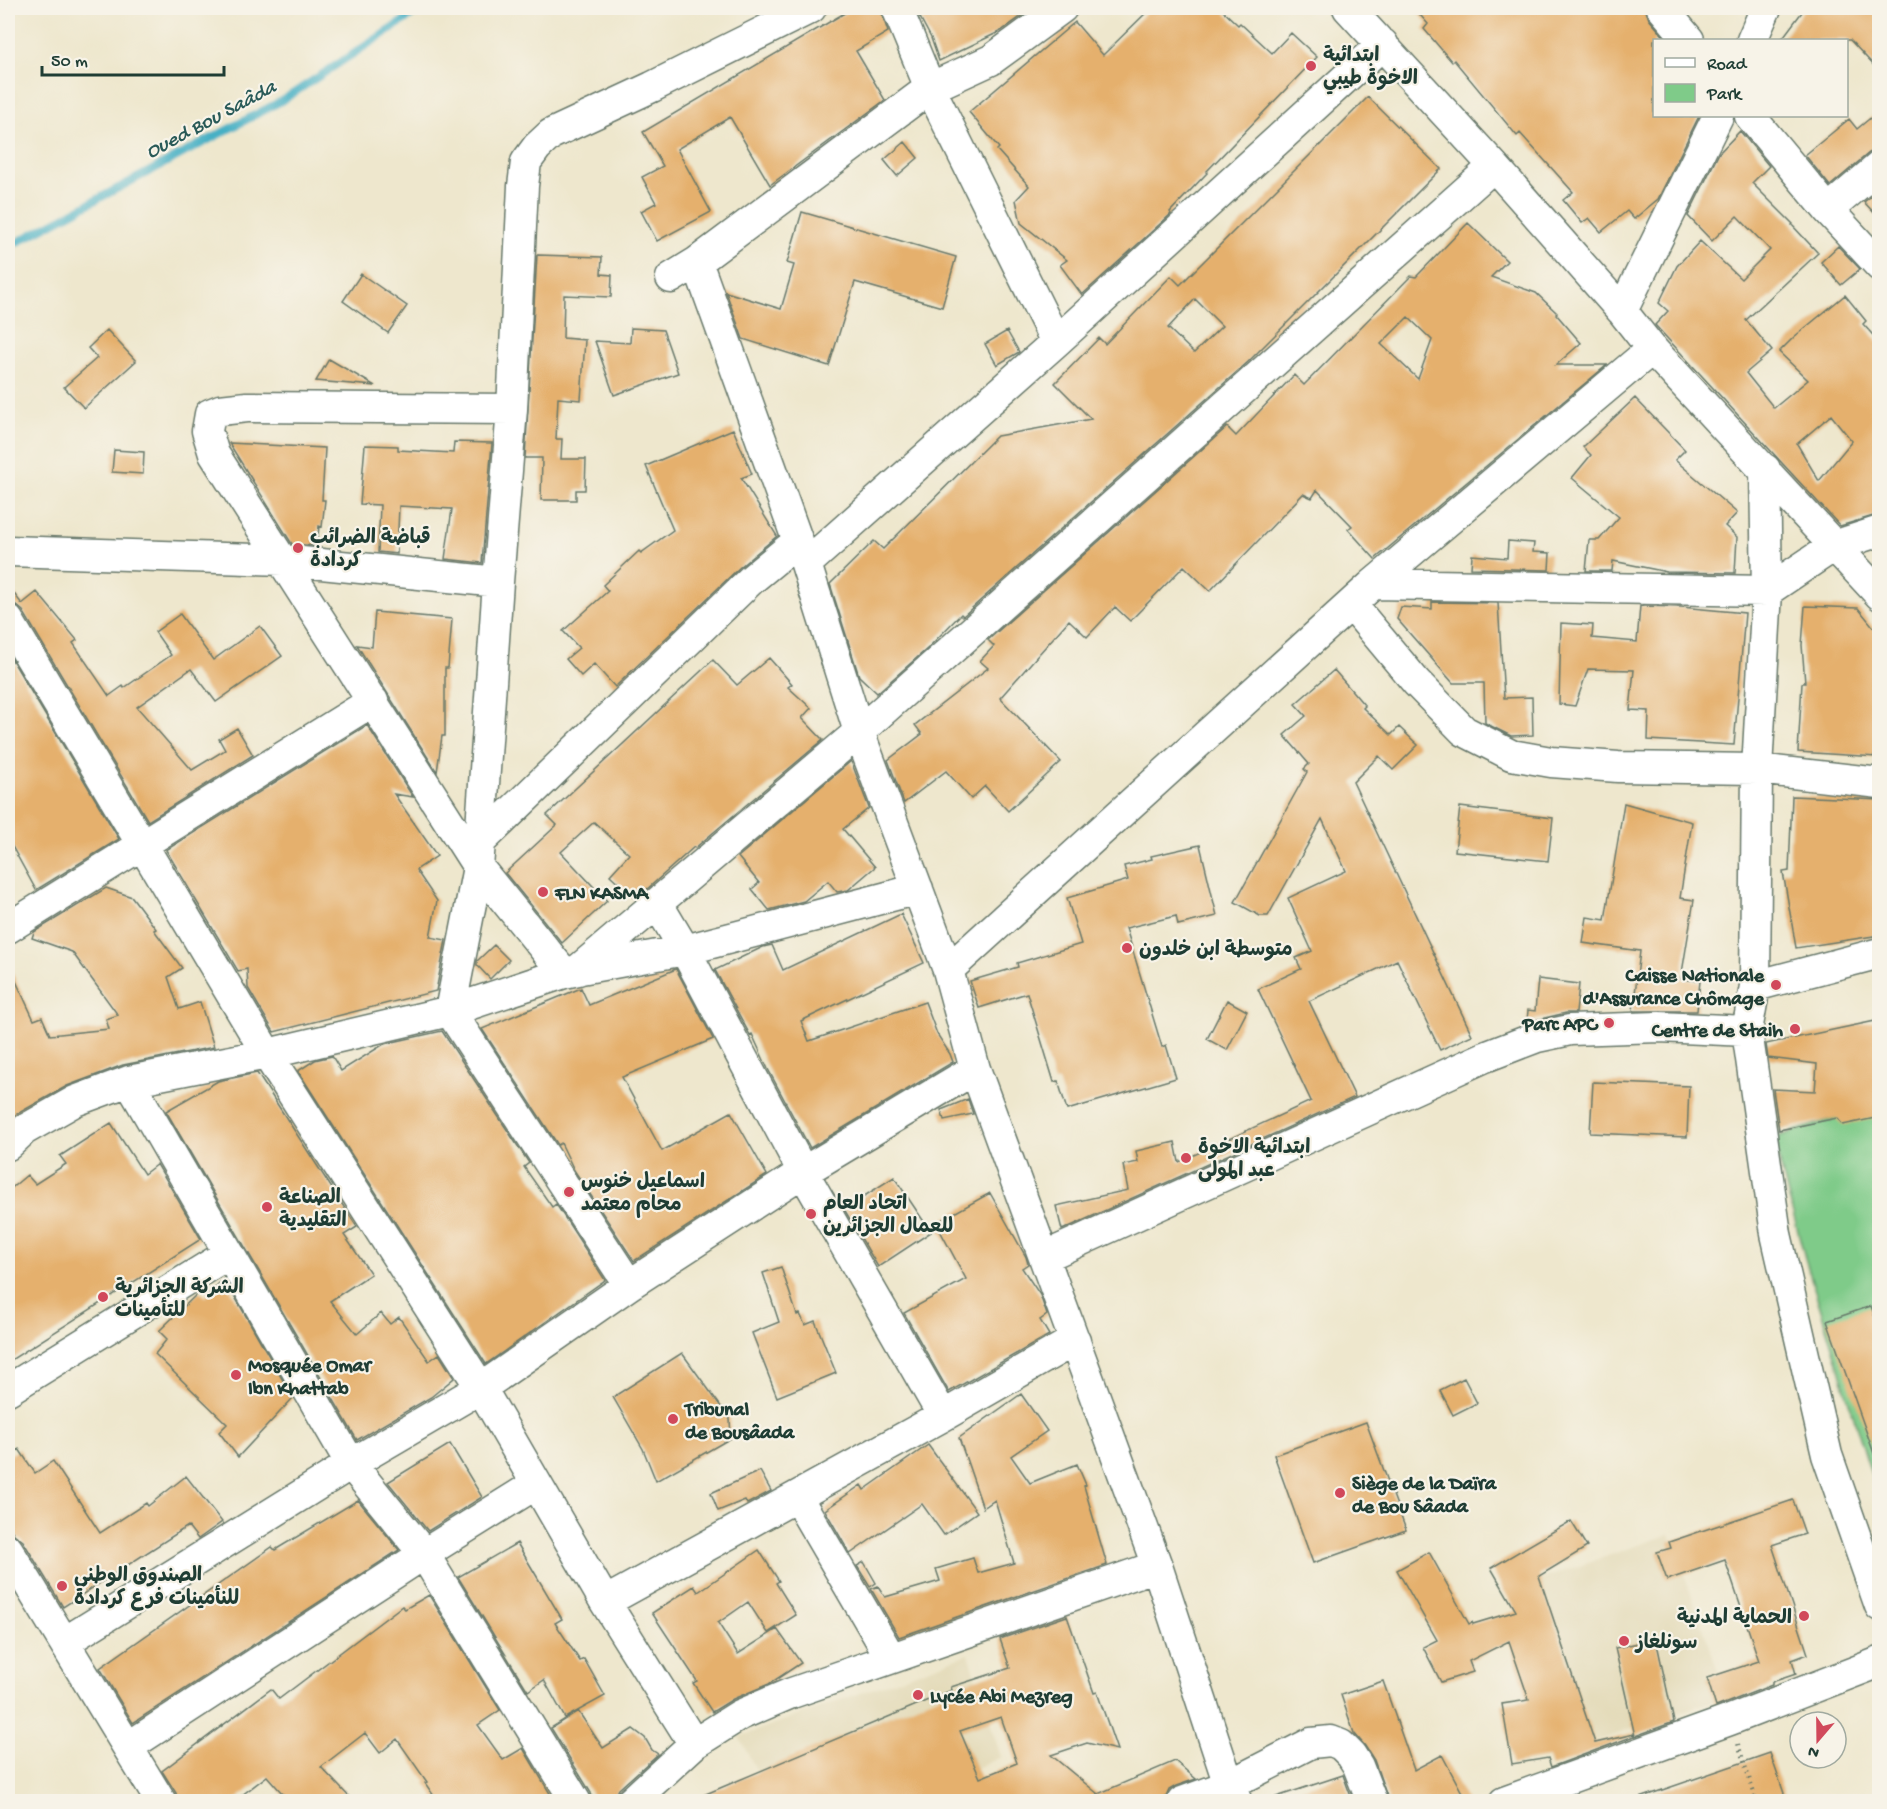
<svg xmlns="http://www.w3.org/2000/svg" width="1887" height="1809" font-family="'Gochi Hand','Playpen Sans Arabic',sans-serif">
<rect width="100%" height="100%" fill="#f7f3e8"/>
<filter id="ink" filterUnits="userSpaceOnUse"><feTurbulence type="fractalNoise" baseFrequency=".0167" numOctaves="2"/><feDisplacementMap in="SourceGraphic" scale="12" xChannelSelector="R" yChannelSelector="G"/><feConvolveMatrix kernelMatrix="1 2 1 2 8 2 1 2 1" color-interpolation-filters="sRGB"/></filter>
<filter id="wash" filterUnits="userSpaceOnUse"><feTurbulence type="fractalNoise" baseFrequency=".008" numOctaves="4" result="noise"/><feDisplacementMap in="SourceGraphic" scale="24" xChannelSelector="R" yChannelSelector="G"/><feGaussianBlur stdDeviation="1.35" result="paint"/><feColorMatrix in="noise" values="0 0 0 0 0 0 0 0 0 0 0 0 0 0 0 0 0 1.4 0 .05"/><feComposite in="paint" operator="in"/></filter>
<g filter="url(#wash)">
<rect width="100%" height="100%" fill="#eee7cd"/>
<path fill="#e4dbba" d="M1670,1534L1727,1696L1577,1748L1520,1587Z
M969,1654L1001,1757L952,1779L773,1801L739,1737Z"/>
<path fill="#7fcb89" stroke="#4f845e" stroke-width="1.5" d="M1879,1104V1500L1805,1258L1773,1138Z"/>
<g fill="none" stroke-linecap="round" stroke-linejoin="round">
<path stroke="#46b0c5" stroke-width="8" d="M8,247L283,100L423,8"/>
</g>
<g id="blocks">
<path fill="#e5b06d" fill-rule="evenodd" d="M853,8H880L888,32L856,51L885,100L770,185L730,117L677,149L711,212L657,241L641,211L656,203L642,177L663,166L643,132Z
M915,8H1033L1001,31L939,61L931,38Z
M1151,8H1220L1238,25L1240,23L1272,53L1291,33L1317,57L1206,172L1207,173L1170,212L1171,214L1082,295L1060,265L1067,260L1021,223L1016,200L1029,186L997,150L999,148L969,112L1075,22L1103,55Z
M1414,8H1645L1649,19L1667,40H1654V116H1699L1658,199L1634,219L1627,211L1601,232L1589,218L1582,223L1563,200L1573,192L1520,133L1517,136L1454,60L1452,62L1424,29L1428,24Z
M1805,8H1880V72L1850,40H1781Z
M1368,97L1441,169L1248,362L963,616L961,614L928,648L877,693L859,676L830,584L874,541L883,549L997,436L1091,419L1055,383L1099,338L1105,344L1171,276L1180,285ZM1195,299L1222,326L1194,353L1168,328Z
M1880,110V149L1869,153L1830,186L1805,155L1849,119L1857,129Z
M1740,131L1769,166L1752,183L1793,224L1792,225L1818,253L1746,320L1772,351L1746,373L1774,408L1808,380L1779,352L1794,337L1845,295L1866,321L1863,324L1880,343V514L1840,526L1655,325L1668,311L1659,303L1677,266L1700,241L1741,279L1770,250L1737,216L1712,241L1688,216L1719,153ZM1831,415L1852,441L1819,481L1797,444Z
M905,142L918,158L897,176L884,160Z
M1880,189V219L1864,202Z
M802,212L956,257L942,307L855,282L829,366L743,339L726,292L781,309L794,265L787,263Z
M1468,223L1507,261L1491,277L1536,293L1557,313L1556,314L1581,343L1556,365H1607L1375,559L1348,529L1352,526L1317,490L1312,498L1303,494L1210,591L1184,566L1130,621L1115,607L1087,637L1069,620L1000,698L1061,762L1008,811L985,786L971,799L946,771L904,803L888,760L922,734L915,725L988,668L980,661L994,646L988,640L1227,427L1236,436L1294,375L1304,385L1411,276L1416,277ZM1408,317L1432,340L1418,379L1381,344Z
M1838,246L1860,269L1841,285L1821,262Z
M537,255L602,257L601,274L612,275L611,297L564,295L563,338L585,340L581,400L558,398L556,439H562L561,459H586L585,490H576V500H541L542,458H525Z
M361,274L407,306L388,333L343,301Z
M631,328L663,330L678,373L614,395L595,341L630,343Z
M107,330L136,361L84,408L64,387L97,358L88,348Z
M1007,331L1019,352L997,365L985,344Z
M329,359L375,386L316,381Z
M1635,398L1685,450L1675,460L1737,513L1725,526L1737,537L1735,573L1667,572L1613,561L1612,571H1586L1589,540H1599L1619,517L1572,478L1591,455L1583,447Z
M733,429L752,474L741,478L777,536L740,567L615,687L594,664L581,676L566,659L579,648L563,631L608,591L603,585L639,551L641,553L673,530L646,466Z
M454,442L492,443L482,563L445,559L452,509L399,506L397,554L378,552L380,505L360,504L365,445L398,446V450L453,453Z
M229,443L325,448L322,500H325L322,527L319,526L317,546L292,544Z
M114,450L144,452L143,474L112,472Z
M1508,541L1534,543L1533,552L1550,553L1549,570L1471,568L1472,555L1507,558Z
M8,586L22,604L37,592L77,640L73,643L109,696L123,686L124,688L171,655L155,632L180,614L213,660L260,626L282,656L216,702L191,669L137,707L192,770L225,750L219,739L237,728L253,755L148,821L23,611L16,605L8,603Z
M1432,602L1498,603L1504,698L1532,697L1533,735L1511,736L1485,723L1484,683H1453L1397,619L1401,607L1432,609Z
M1640,606L1681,607L1745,613L1734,745L1648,740L1649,711L1630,710L1634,670L1588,669L1575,706L1559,704L1561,623L1593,625L1592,638L1637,642Z
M1805,606L1858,608L1880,635V711L1877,757L1798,752L1802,683H1805L1802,645Z
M375,612L452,619L448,668H445V736H442L437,772L357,645L372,647Z
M8,653L119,839L36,890L8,839Z
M769,658L792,684L788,687L811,708L802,718L823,740L695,848L694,847L636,899L610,875L629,854L594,822L561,852L607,901L562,943L505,873L557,825L547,815L713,660L737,685Z
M1334,670L1365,706L1363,708L1391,735L1399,727L1418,745L1393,770L1379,756L1353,782L1472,1035L1440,1050L1397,960L1309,1001L1355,1097L1062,1230L1056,1206L1128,1190L1123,1165L1138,1162L1136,1151L1175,1142L1179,1162L1311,1101L1258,989L1301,969L1296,958L1312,951L1288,898L1346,871L1322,819L1268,916H1260L1235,902L1307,772L1304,769L1309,764L1284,735L1306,716L1295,704Z
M367,725L413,797L394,794L437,856L416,870L437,901L430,937L446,940L436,991L274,1032L248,988L247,969L238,971L166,850Z
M851,761L869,808L843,829L875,867L848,890L837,892L828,881L804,901L769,910L752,889L759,883L738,857Z
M1792,796L1880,800V935L1796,948L1783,872L1789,871Z
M1624,803L1692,822L1680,898L1694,900L1681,979L1700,981L1697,1011H1633L1640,951L1583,943L1587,917L1605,920Z
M1460,807L1553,818L1548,861L1455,851Z
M1200,845L1217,916L1178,925L1176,916L1126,928L1162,1047L1166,1045L1176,1078L1067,1110L1058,1081L1054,1082L1027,993L979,1008L970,981L1018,967L1017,963L1081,944L1067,898L1128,880L1124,866L1152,859L1151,856Z
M106,888L132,897L156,929L154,930L182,968L168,977L179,1009L200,1002L214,1047L123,1065L67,1086L15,1115L8,1122V964L34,1020L42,1017L50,1035L109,1029L106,1019L118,1015L72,952L32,938L34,932Z
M901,914L924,963L801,1021L809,1041L925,1002L937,1034L950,1054L953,1062L810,1148L768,1069L752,1034L750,1035L715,970L763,947L772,945L783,970Z
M494,945L509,960L490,979L477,965V961Z
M676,969L713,1039L622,1077L662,1151L731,1112L767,1175L634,1261L574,1170L561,1143L558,1145L482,1029L581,988L589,1005Z
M1538,979L1579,984L1576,1013H1566L1527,1022L1528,1010L1535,1011Z
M1227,1000L1247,1011L1227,1050L1207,1039Z
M1880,1020V1117L1843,1125L1837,1118L1779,1130L1773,1089L1815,1091L1817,1064L1768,1058L1766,1044Z
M442,1031L529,1163L524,1167L552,1207L556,1204L605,1280L486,1364L298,1071L315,1060L332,1056L341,1071L384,1044Z
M257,1073L357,1227L344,1235L371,1274L330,1301L357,1334L381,1313L390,1324L399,1317L429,1361L439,1354L454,1378L431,1397L357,1440L166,1111L218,1081Z
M1593,1082L1689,1086L1687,1137L1590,1133Z
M968,1099L973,1114L944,1120L941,1110Z
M111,1123L144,1174L157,1164L201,1239L8,1362V1191L27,1175L35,1184L66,1164L60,1156Z
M894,1177L931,1232L878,1267L844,1209Z
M990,1193L1026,1257L1028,1264L1022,1268L1040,1295L1047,1315L1040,1320L1049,1335L949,1392L904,1313L966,1279L936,1223Z
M781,1267L797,1315L800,1314L805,1325L815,1321L836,1373L777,1397L752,1333L779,1322L763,1273Z
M224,1278L293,1398L238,1457L219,1432L227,1424L155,1354L167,1339L159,1331L200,1291L206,1297Z
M1871,1306L1880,1330V1461L1877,1462L1827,1321Z
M682,1353L730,1419L731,1438L656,1481L643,1449L613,1397Z
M1464,1378L1477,1403L1453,1415L1440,1390Z
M1021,1394L1047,1431L1011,1456L1030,1483L1077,1464L1086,1485L1084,1486L1107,1565L899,1637L871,1589L878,1586L885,1597L940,1581L936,1569L973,1558L978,1573L1014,1563L995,1500L983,1508L959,1438Z
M1366,1422L1406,1530L1313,1563L1274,1455Z
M450,1444L482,1497L428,1531L388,1482Z
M928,1445L977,1512L944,1535L922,1504L850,1554L825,1510L861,1485L864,1490Z
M19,1449L35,1473L53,1461L100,1533L146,1503L148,1506L186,1476L222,1522L198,1539L188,1526L63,1607L23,1541L14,1534L8,1525V1457Z
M760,1471L771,1491L747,1504L745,1500L718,1511L711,1493Z
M358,1500L399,1550L133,1723L100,1668L272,1547L275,1550Z
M1793,1500L1805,1534L1772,1545L1808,1654L1792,1660L1796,1674L1772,1682V1685L1716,1707L1707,1678L1759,1661L1725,1560L1667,1580L1657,1552L1671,1548L1669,1542Z
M1571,1521L1587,1547L1539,1576L1595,1743L1634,1734V1736L1551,1767L1548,1758L1512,1764L1502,1704L1529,1700L1509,1641L1469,1661L1473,1672L1441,1682L1423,1647L1437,1640L1397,1570L1429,1552L1469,1624L1472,1622L1473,1624L1516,1611L1491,1568Z
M517,1543L562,1619L555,1623L580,1661L584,1659L605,1696L565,1718L544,1680L528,1691L458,1577Z
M759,1550L779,1581L776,1583L796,1615L768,1633L748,1602L718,1623L738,1654L777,1629L801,1663L769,1684L733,1699L712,1712L693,1683L697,1681L652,1613L694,1586L698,1592Z
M864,1562L876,1583L870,1587L857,1566Z
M429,1595L500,1710L478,1725L503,1760L523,1748L555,1802H438L425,1783L427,1782L397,1739L380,1753L365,1733L321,1767L354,1802H290L267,1776L233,1802H178L176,1793L162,1771L271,1689L279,1699L402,1606L405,1609Z
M1067,1616L1094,1693L1097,1692L1117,1750L1087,1743L1051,1755L1098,1794L1175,1761L1196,1779L1176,1786L1169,1790L1166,1797L1152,1802H687L952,1690L951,1687L1010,1668L1000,1639ZM1001,1717L1017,1763L980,1778L960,1731Z
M1656,1639L1674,1722L1635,1736L1615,1648Z
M1383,1681L1414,1770L1442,1755L1467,1802H1389L1374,1760L1365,1746L1354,1733L1341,1695Z
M578,1711L603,1748L633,1729L645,1738L652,1750L658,1754L619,1789L615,1796L614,1802H593L591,1793L551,1728Z
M1770,1753L1787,1802H1640L1639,1798Z
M1343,1775L1353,1802H1273V1798Z"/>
</g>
</g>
<g filter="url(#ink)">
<use href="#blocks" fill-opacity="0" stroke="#67786a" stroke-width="1.5"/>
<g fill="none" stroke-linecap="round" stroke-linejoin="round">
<g stroke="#67786a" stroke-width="33">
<path id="minor" d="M897,8L930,88L1056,342
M1348,8L1494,166L1622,311L1652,349L1880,595
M1662,8L1689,40
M1752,40L1766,8
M1750,116L1828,210L1880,266
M1828,210L1880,166
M697,262L806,564L859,732L948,970L975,1069L1157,1566L1229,1785L1237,1802
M671,278L697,262L930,88L991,60L1062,8
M1622,311L1718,116
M512,409L247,407L220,410L210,414L207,431L214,454L478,867L564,973
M1765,469L1767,591L1757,769L1755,986L1747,1031L1776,1234L1827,1455L1880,1606
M8,551L282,560L498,582
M806,564L1056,342L1383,44
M1373,584L1767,591L1834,546L1880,531
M1351,604L1416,682L1464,731L1511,755L1551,762L1618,767L1757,769L1880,783
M8,620L267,1054L481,1388L605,1602L694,1744
M480,842L752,579L798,541
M657,903L685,950L803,1172L943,1416
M8,928L373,701
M581,969L685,950L918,889
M948,970L1373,584L1652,349
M1755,986L1880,953
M129,1081L351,1464L424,1554L576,1802
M8,1145L24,1130L75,1101L129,1081L267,1054L450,1011L564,973L578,970L859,732L1494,166
M1044,1257L1485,1057L1537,1037L1570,1030L1659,1027L1747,1031
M629,1285L450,1011L478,867L480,842L498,582L512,409L523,186L526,162L537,147L551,134L652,87L811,8
M8,1390L228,1254
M797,1497L891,1658
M8,1550L161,1802
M605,1602L943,1416L1075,1340
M65,1642L351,1464L481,1388L629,1285L803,1172L975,1069
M128,1747L424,1554L536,1484
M631,1802L694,1744L740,1715L789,1694L1157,1566
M1182,1802L1229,1785L1311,1743L1331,1741L1341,1745L1351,1755L1358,1766L1372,1802
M1504,1802L1730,1720L1880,1662"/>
</g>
<path stroke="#67786a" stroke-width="4" stroke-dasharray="1.5 4.5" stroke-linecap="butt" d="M1738,1744L1757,1802"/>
<use href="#minor" stroke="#fff" stroke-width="30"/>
</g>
</g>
<g fill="#d1495b" stroke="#f7f3e8" stroke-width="2">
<circle cx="1311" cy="66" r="6"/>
<circle cx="298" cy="548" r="6"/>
<circle cx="543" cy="892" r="6"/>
<circle cx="1127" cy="948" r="6"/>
<circle cx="1776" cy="985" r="6"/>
<circle cx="1609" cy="1023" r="6"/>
<circle cx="1795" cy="1029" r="6"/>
<circle cx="1186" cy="1158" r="6"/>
<circle cx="569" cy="1192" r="6"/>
<circle cx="267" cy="1207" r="6"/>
<circle cx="811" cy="1214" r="6"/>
<circle cx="103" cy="1297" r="6"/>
<circle cx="236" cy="1375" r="6"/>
<circle cx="673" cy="1419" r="6"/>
<circle cx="1340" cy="1493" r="6"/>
<circle cx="62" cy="1586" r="6"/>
<circle cx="1804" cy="1616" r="6"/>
<circle cx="1624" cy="1641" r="6"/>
<circle cx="918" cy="1695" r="6"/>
</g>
<g text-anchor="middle" stroke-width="4.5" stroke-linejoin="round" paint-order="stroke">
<g font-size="20" font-weight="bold" fill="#1f3d34" stroke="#f7f3e8" text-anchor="start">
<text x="1323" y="61">ابتدائية<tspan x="1323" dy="23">الاخوة طيبي</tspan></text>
<text x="310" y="543">قباضة الضرائب<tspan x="310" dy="23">كردادة</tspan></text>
<text x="555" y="899">FLN KASMA</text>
<text x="1139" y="955">متوسطة ابن خلدون</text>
<text x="1764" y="981" text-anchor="end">Caisse Nationale<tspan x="1764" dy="23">d'Assurance Chômage</tspan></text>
<text x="1597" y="1030" text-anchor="end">Parc APC</text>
<text x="1783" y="1036" text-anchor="end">Centre de Staih</text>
<text x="1198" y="1153">ابتدائية الاخوة<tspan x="1198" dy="23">عبد المولى</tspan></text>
<text x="581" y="1187">اسماعيل خنوس<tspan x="581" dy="23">محام معتمد</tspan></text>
<text x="279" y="1203">الصناعة<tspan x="279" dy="23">التقليدية</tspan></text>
<text x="823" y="1209">اتحاد العام<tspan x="823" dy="23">للعمال الجزائرين</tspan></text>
<text x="115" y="1293">الشركة الجزائرية<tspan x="115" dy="23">للتأمينات</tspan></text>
<text x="248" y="1371">Mosquée Omar<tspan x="248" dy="23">Ibn Khattab</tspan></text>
<text x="685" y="1415">Tribunal<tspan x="685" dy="23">de Bousâada</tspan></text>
<text x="1352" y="1489">Siège de la Daïra<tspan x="1352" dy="23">de Bou Sâada</tspan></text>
<text x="74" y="1581">الصندوق الوطني<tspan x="74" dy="23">للنأمينات فرع كردادة</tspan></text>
<text x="1792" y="1623" text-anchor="end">الحماية المدنية</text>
<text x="1636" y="1648">سونلغاز</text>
<text x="930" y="1702">Lycée Abi Mezreg</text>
</g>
<g font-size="21" font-style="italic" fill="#295a58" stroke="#f7f3e8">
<text transform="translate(210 118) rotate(-28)" y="7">Oued Bou Saâda</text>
</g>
</g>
<rect width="1887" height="1809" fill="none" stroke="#f7f3e8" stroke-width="30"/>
<rect x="1653" y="39" width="195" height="78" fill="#f7f3e8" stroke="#a1aaa0" stroke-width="1.5"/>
<rect x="1665" y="58" width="30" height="9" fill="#ffffff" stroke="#a1aaa0" stroke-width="1.5"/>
<text x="1707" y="69" font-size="18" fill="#1f3d34">Road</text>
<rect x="1665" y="84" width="30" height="18" fill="#7fcb89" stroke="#a1aaa0" stroke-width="1.5"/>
<text x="1707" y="99" font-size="18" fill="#1f3d34">Park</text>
<g transform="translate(1818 1740) rotate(200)"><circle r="28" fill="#f7f3e8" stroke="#a1aaa0" stroke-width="1.5"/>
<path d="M0-4.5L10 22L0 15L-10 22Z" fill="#d1495b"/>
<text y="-9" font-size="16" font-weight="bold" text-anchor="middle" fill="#1f3d34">N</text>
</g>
<path d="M42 66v9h182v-9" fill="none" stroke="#1f3d34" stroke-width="3"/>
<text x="51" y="66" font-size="18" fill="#1f3d34" stroke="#f7f3e8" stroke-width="4.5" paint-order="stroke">50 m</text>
</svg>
